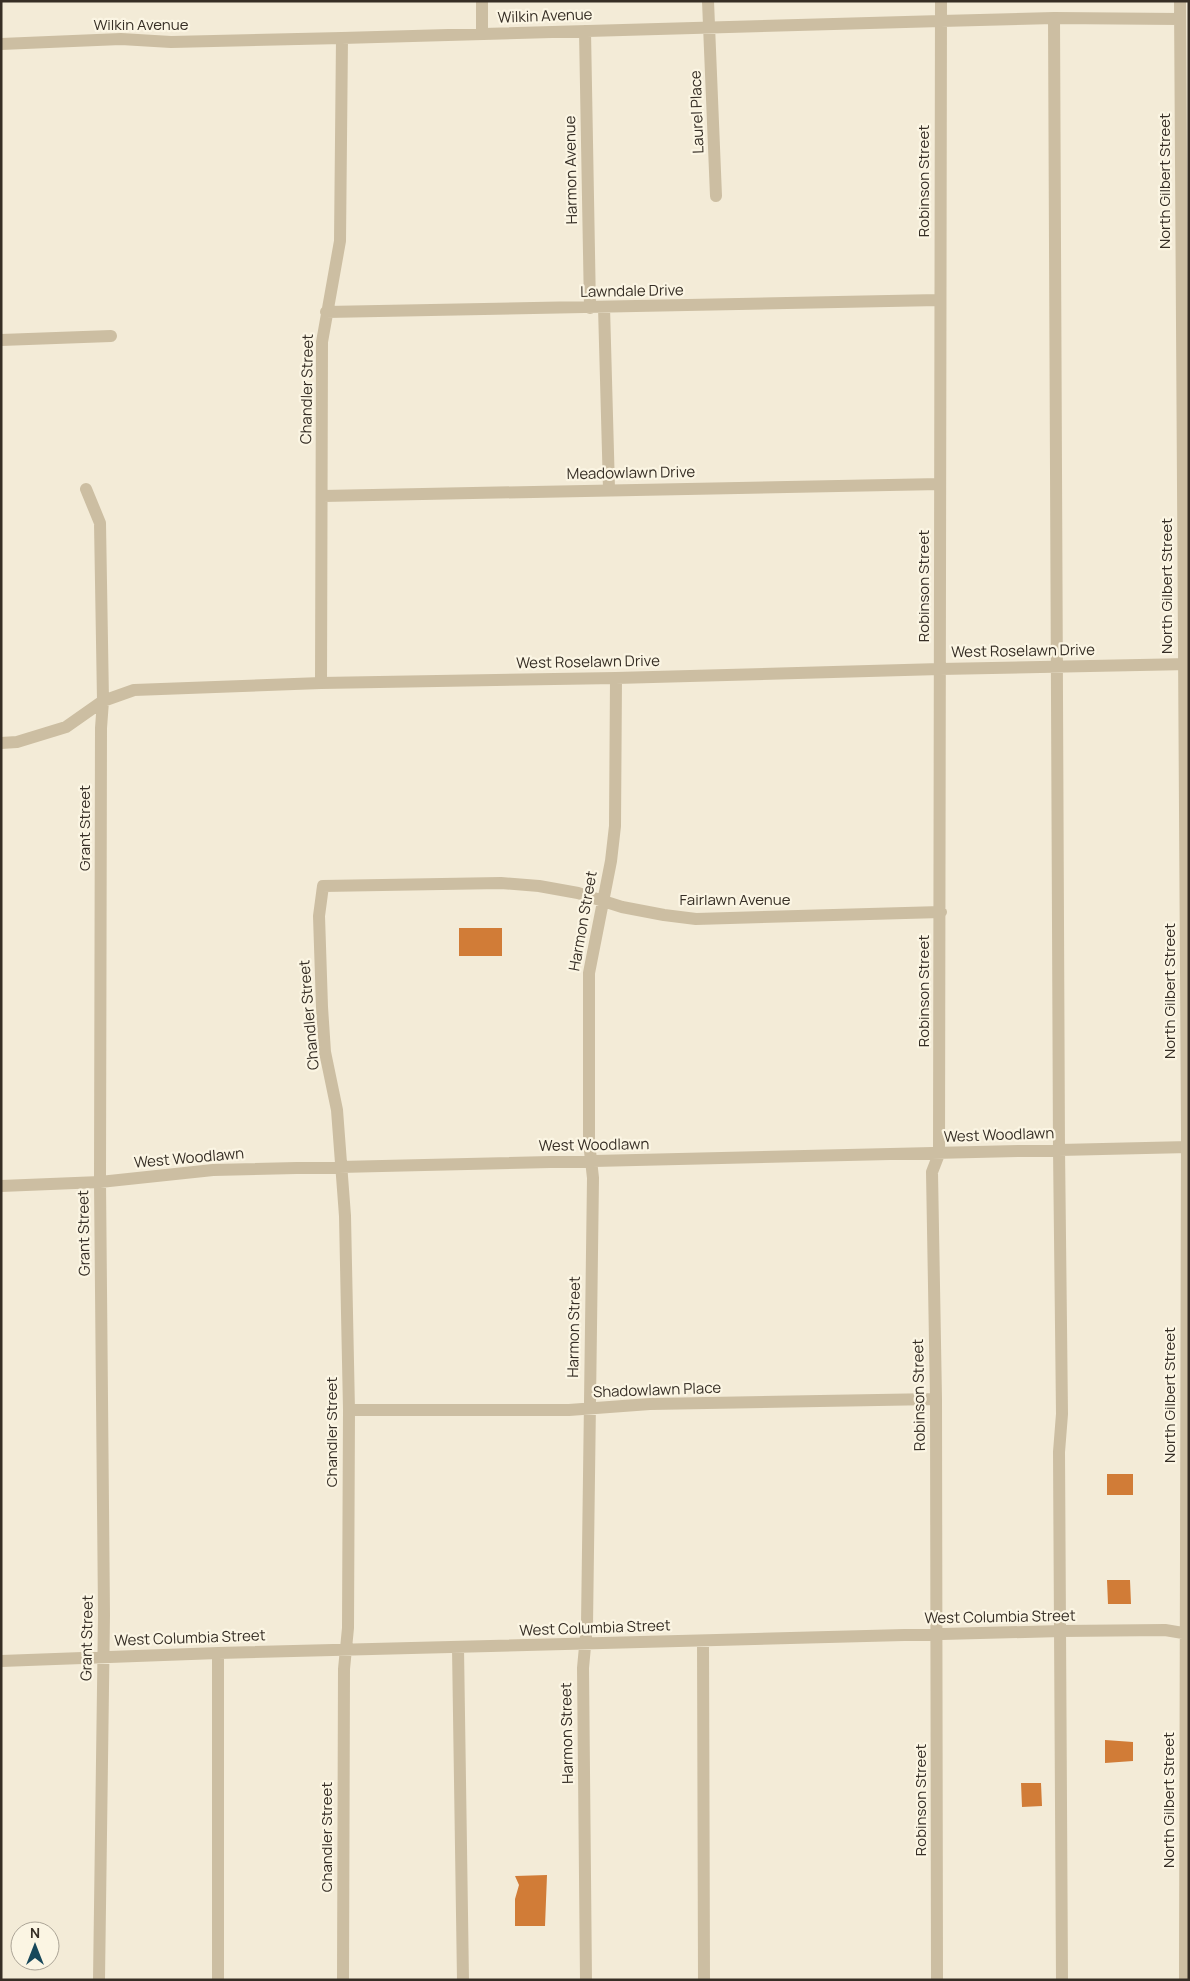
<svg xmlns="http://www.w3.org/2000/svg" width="1190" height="1981" font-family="Manrope,sans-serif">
<rect width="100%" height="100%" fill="#f3ebd7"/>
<path fill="#d17c37" d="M459,928H502V956H459Z
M1107,1474H1133V1495H1107Z
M1107,1580H1130L1131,1604H1108Z
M1105,1740L1133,1742V1761L1105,1763Z
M1021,1783H1041L1042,1806L1022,1807Z
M547,1875L545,1926H515V1899L519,1885L515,1876Z"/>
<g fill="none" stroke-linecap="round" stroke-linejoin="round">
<path stroke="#ccbea2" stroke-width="12" d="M708,1L716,196
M1180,1L1187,1131L1185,1980
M1054,18L1059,1149L1062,1414L1059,1452L1062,1980
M585,31L590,308
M482,34V1
M1,44L121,39L171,42L342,38L941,21L1054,18L1180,19
M604,307L609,489
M326,312L939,300
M1,340L111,336
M86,489L100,523L103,701L101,728L100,1182L104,1615L99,1980
M323,496L940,484
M321,683L322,342L340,241L342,38
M1,743L17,742L66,727L103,701L134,690L321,683L616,678L940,669L1189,664
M1,1186L100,1182L213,1170L1189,1147
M349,1410H569L650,1404L936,1399
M703,1641L704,1980
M458,1648L463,1980
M1,1661L218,1653L1061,1631L1165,1630L1189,1634
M218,1980V1653
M343,1980L344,1669L348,1628L349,1410L345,1216L337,1110L325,1052L322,1007L319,916L323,886L501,883L539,886L578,893L622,907L664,915L696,919L941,912
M586,1980L583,1668L587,1625L593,1178L589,1142V973L611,861L615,826L616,678
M937,1980L936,1399L932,1172L939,1154L941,1"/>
</g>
<g text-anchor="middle" stroke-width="4.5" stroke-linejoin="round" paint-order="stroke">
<g font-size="15" fill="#362e25" stroke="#fbf5e3">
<text transform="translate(545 16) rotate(-2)" y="5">Wilkin Avenue</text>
<text x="141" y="30">Wilkin Avenue</text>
<text transform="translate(697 112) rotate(-92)" y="5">Laurel Place</text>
<text transform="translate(571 170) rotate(-91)" y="5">Harmon Avenue</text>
<text transform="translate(924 181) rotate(-90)" y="5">Robinson Street</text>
<text transform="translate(1165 181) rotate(-90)" y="5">North Gilbert Street</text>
<text transform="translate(632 291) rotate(-1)" y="5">Lawndale Drive</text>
<text transform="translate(307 389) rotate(-89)" y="5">Chandler Street</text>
<text transform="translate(631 473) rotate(-1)" y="5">Meadowlawn Drive</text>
<text transform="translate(924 586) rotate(-90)" y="5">Robinson Street</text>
<text transform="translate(1167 586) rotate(-90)" y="5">North Gilbert Street</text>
<text transform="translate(1023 651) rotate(-1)" y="5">West Roselawn Drive</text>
<text transform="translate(588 662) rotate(-1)" y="5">West Roselawn Drive</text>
<text transform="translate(85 828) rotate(-90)" y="5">Grant Street</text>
<text x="735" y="905">Fairlawn Avenue</text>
<text transform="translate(583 921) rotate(-80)" y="5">Harmon Street</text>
<text transform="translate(924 991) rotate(-90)" y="5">Robinson Street</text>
<text transform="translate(1170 991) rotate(-90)" y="5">North Gilbert Street</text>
<text transform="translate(309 1015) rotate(-95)" y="5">Chandler Street</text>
<text transform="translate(999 1135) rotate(-2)" y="5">West Woodlawn</text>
<text transform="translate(594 1145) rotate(-1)" y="5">West Woodlawn</text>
<text transform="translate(189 1158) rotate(-5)" y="5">West Woodlawn</text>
<text transform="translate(84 1233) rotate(-91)" y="5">Grant Street</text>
<text transform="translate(574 1327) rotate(-89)" y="5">Harmon Street</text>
<text transform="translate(657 1390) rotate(-2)" y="5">Shadowlawn Place</text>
<text transform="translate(919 1395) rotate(-91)" y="5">Robinson Street</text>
<text transform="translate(1170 1395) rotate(-90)" y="5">North Gilbert Street</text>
<text transform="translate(332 1432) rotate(-90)" y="5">Chandler Street</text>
<text transform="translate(1000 1617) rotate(-1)" y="5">West Columbia Street</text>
<text transform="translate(595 1628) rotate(-2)" y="5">West Columbia Street</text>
<text transform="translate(87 1638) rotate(-89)" y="5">Grant Street</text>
<text transform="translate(190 1638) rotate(-2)" y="5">West Columbia Street</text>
<text transform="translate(567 1733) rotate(-91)" y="5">Harmon Street</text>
<text transform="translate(921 1800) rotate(-90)" y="5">Robinson Street</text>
<text transform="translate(1169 1800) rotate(-90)" y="5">North Gilbert Street</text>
<text transform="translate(327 1837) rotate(-90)" y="5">Chandler Street</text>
</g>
</g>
<rect width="1190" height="1981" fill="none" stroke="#362e25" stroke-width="5"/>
<g transform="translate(35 1946)"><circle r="24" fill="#fbf5e3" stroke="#aca597"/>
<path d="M0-4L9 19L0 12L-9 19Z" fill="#17485a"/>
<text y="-8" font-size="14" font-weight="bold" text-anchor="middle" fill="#362e25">N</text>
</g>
</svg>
